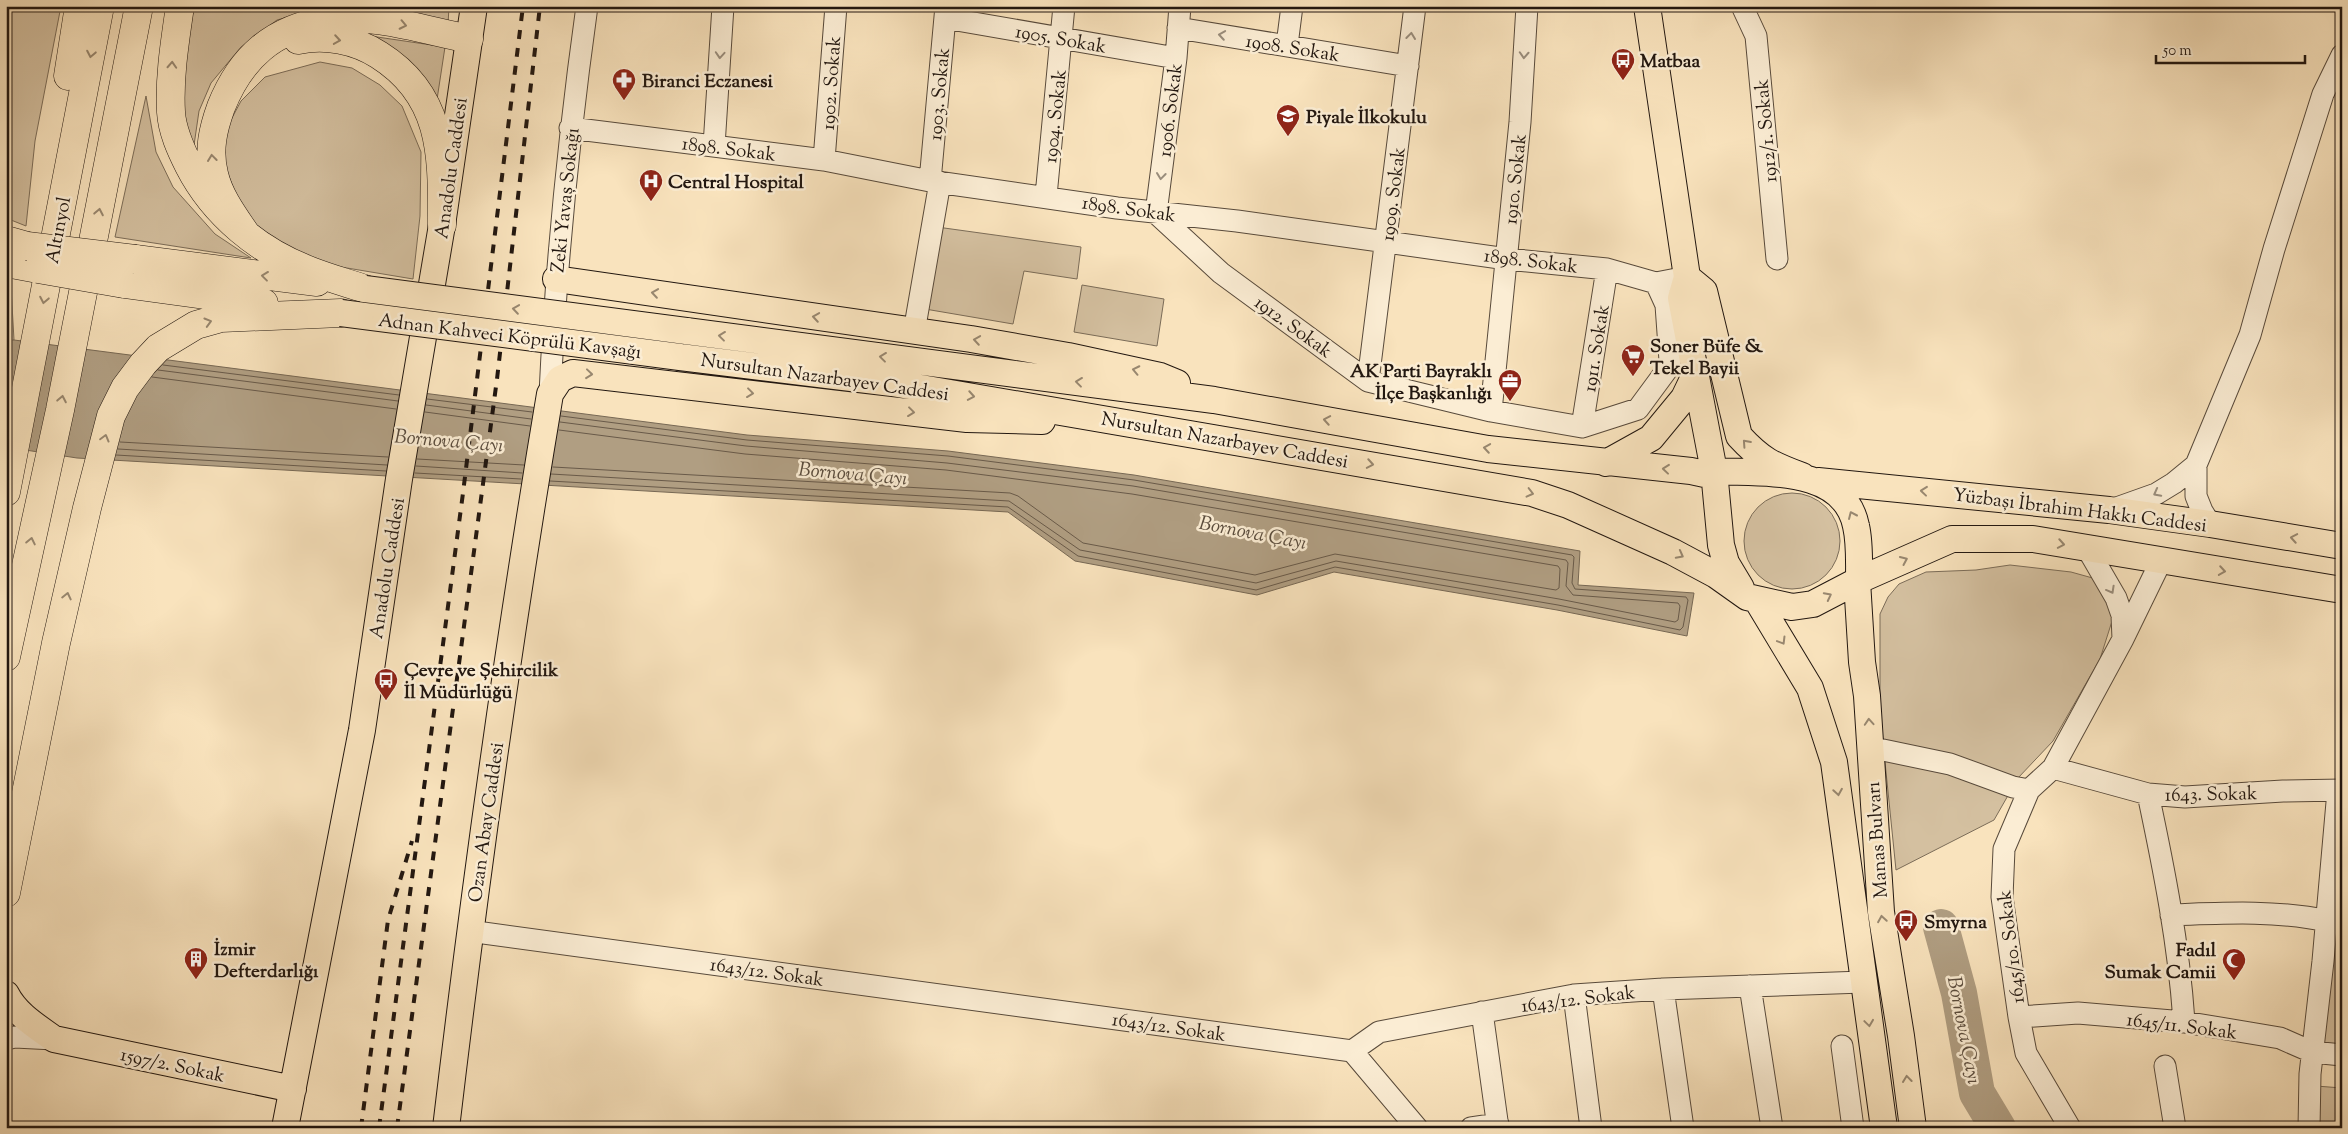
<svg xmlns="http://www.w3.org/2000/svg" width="2348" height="1134" font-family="'Sorts Mill Goudy',serif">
<rect width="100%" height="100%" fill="#f9e3bd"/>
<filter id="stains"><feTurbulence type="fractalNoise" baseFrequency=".004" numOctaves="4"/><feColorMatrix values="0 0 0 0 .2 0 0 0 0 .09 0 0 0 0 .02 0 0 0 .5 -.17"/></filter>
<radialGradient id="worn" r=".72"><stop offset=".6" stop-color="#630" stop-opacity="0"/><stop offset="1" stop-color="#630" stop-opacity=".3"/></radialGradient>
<path fill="#d4c0a0" stroke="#7b6c58" d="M6,6H61L35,141L26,226L6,218Z
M194,6H329L277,20L241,47L211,83L199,111L193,152L182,126L181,86Z
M344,6H449L448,25Z
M357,34L445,47L436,106Z
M320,62L352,68L380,85L402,106L421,152L420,216L413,279L305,261L258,230L239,203L225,166V131L241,101L265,77Z
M146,96L156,152L173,187L215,234L251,258L115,237Z
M937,227L1081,247L1077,279L1024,271L1013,324L925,309Z
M6,285L11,287L14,340L6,341Z
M1082,285L1164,299L1157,346L1074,332Z
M1744 541a48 48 0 1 1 96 0a48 48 0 1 1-96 0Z
M2010,565L2071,572L2107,582L2113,618L2100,659L2053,741L2018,778L1994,820L1896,870L1880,713V614L1888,597L1899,584L1926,572L1976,570Z
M2337,878L2342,879V1049L2319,1048Z
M2316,1086L2342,1088V1128H2319Z"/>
<path fill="#b09e82" stroke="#776854" d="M14,340L747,435L948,451L1134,475L1580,551L1578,585L1694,593L1687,636L1557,610L1334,572L1257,595L1075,561L1008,512L77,458L6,447V341Z"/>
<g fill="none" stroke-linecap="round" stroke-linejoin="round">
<path stroke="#695a49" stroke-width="1" d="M163,365L399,395
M158,370L398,401
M152,377L396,409
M427,399L532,412
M426,405L531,419
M425,412L530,426
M120,442L388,457
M118,449L387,465
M116,455L386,471
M417,459L524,465
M416,466L522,473
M553,467L1010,493L1018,496L1083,543L1255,575L1335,554L1556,590L1559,588L1560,569L1558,566L1132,494L946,470L745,454L559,430
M415,473L521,479
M551,474L1009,501L1080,550L1256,583L1336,561L1559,599L1675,622L1678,620L1680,606L1678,603L1573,595L1566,586L1568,563L1566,560L1133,486L947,463L746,446L560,422
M550,481L1008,507L1078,556L1256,590L1335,567L1558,605L1680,630L1683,627L1688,600L1686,597L1575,589L1572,583L1574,557L1572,555L1134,480L948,456L747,440L561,416"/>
<path stroke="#b09e82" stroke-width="36" d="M1941,927L1959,993L1977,1093L1998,1128"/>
<g stroke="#584a3b" stroke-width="23">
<path id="minor" d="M1180,6L1176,58L1156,213L1221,273L1368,381L1491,411L1582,427L1638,409L1666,371L1670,361L1666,305L1656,283
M1742,6L1756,36L1777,259
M945,18L1176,58
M1178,28L1408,66
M1287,45L1292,6
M570,128L824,160L930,181L1117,208L1237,221L1507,259L1607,269L1656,283L1687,277
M714,146L723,6
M824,160L836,6
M930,181L946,6
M1046,196L1064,6
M914,332L940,182
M1368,381L1415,6
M550,394C556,264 569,135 587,6
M1491,411L1520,122L1527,6
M1582,427L1607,269
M2111,510L2156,494L2174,483L2196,465
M2210,524L2202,511L2196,496V465L2250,335L2274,249L2323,94L2342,55
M2087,548L2116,598L2122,615L2123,639
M1883,750L1950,764L2013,787L2029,790
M2053,768L2148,794L2185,797L2283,791L2342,790
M2148,794C2164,869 2179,945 2184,1022
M2171,915C2223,913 2277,910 2327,921
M469,931L1352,1051L1379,1032L1574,995L1663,989L1863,982
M1750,986L1772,1128
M1663,989L1683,1128
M1574,995L1591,1128
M1482,1012L1498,1128
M2019,1017L2078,1013L2184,1022L2280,1038L2312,1052L2342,1055
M6,1039L15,1037L54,1039
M1842,1046L1853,1128
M1352,1051L1417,1128
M2165,1066L2175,1128
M1471,1128L1498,1124
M2070,1128L2026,1053L2019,1017L2002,897L2004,849L2029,790L2053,768L2123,639L2161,561
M2309,1128L2310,1074L2323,961L2338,791"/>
</g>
<g stroke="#221710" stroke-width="28">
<path id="major" d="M1647,6L1687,277L1681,298L1714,471L1721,545L1726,563L1741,588
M1687,277L1704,291L1739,436C1761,460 1772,465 1802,476
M556,279L971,339L1068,356L1160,376L1177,383
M686,331L1214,400L1488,449L1691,471L1714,476
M680,357L892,383L1532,493L1568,505L1673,552L1716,575L1747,597L1792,607L1813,604L1859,580L1952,539H2033L2342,590
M1606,463L1651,438L1684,398L1696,373
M1714,471C1761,474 1844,465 1856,526C1860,543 1859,562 1859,580
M1818,481L2109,510L2210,524L2342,546
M1857,581L1862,662L1867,696L1881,912L1901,1036L1913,1128
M1757,600L1810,688L1834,762L1884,1128
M6,994C16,1014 36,1026 54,1039L293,1089
M285,1128L362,730L399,479L442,225L474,6
M446,1128C475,883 509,638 550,394L560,379L573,373L967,419L1042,421"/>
</g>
<g stroke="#221710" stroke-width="29">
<path id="highway" d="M180,6C175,41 169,77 171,112C172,131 181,150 189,166C214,215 260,252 311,271C329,278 347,283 365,289
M298,40C325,34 356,40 379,55C444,96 442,156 442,225
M68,76L79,6
M246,234C233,215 219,196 214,174C208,150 213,129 221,107C241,57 273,29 327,20C374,13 423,30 469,39
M6,240L27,246
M135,259L317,282
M6,263L38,269
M124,284L264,303
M6,492L100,6
M6,657L60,410L139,6
M6,893L56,643L87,508L111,416L125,388L143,364L158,348L196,325L221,318L341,313"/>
</g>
<use href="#minor" stroke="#fbedd4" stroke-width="21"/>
<use href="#major" stroke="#f9e3bd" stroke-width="26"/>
<use href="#highway" stroke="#f9e3bd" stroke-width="28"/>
<path stroke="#221710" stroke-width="4" stroke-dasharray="9 9" stroke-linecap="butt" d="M361,1128L388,920L412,841
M379,1128L463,493L523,6
M397,1128L497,379L540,6"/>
<g stroke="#221710" stroke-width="28" stroke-linecap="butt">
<path id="major-bridge" d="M365,289L686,331
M341,313L680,357"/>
</g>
<g stroke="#221710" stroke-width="29" stroke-linecap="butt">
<path id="highway-bridge" d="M27,246L135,259
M38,269L124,284"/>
</g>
<use href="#major-bridge" stroke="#f9e3bd" stroke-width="26"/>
<use href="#highway-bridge" stroke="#f9e3bd" stroke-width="28"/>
</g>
<defs><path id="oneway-chevron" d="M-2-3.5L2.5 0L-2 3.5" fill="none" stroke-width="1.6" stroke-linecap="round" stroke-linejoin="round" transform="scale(1.25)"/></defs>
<g stroke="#98876f">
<use href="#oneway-chevron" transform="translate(403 25) rotate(12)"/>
<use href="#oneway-chevron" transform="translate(337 40) rotate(9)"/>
<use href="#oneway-chevron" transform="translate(91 54) rotate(101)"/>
<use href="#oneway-chevron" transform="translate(172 65) rotate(-87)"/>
<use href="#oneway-chevron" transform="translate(212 158) rotate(-97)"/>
<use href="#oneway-chevron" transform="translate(99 212) rotate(-79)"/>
<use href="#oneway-chevron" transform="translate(265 276) rotate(-173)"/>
<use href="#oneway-chevron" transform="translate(655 293) rotate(-172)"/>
<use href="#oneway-chevron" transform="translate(44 300) rotate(101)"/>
<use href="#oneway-chevron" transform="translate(516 309) rotate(-172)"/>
<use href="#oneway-chevron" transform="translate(816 317) rotate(-171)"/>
<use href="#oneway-chevron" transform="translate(208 322) rotate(-16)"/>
<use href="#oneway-chevron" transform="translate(722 336) rotate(-173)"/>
<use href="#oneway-chevron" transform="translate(977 340) rotate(-171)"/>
<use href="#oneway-chevron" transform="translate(883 357) rotate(-173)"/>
<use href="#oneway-chevron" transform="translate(1136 370) rotate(-168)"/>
<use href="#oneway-chevron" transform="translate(589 374) rotate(6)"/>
<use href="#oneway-chevron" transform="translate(1079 382) rotate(-173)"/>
<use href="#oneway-chevron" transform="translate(750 393) rotate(7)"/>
<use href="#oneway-chevron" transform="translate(971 396) rotate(10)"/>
<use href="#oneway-chevron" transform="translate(62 399) rotate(-79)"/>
<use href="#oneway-chevron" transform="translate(911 412) rotate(7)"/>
<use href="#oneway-chevron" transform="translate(1327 420) rotate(-170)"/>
<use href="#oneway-chevron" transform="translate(105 438) rotate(-75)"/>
<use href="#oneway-chevron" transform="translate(1746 443) rotate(-132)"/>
<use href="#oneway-chevron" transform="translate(1487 448) rotate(-171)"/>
<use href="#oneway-chevron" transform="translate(1370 464) rotate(10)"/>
<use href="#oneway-chevron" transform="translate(1666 469) rotate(-174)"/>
<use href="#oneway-chevron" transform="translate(1924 491) rotate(-174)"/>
<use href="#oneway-chevron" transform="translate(1530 493) rotate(14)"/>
<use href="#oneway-chevron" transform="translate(1852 515) rotate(-114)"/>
<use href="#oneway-chevron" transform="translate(2294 538) rotate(-170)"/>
<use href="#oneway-chevron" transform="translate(31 541) rotate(-78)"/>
<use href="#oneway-chevron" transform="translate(2061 544) rotate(10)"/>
<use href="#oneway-chevron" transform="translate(1680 555) rotate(28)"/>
<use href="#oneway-chevron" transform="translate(1904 560) rotate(-24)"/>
<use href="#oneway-chevron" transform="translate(2222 571) rotate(9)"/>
<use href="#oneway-chevron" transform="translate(67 596) rotate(-77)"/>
<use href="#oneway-chevron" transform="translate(1828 596) rotate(-27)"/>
<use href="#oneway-chevron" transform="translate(1782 641) rotate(59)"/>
<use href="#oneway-chevron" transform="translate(1869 722) rotate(-94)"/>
<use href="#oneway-chevron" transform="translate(1838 792) rotate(81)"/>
<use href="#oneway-chevron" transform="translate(1882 919) rotate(-99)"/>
<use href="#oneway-chevron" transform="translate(1869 1023) rotate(82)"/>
<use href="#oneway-chevron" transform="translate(1907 1079) rotate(-97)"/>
</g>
<g stroke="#998d7c">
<use href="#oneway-chevron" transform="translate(1222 35) rotate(-171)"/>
<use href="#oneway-chevron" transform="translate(1411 36) rotate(-83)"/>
<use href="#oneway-chevron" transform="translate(720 55) rotate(94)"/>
<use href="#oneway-chevron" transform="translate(1524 55) rotate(93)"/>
<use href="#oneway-chevron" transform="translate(1161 176) rotate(97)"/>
<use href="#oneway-chevron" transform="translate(2157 493) rotate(152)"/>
<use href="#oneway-chevron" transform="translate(2111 590) rotate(61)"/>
</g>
<defs>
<g id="bus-pin" transform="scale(1.25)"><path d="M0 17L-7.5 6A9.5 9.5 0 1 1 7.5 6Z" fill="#8f2418" stroke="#fbedd4"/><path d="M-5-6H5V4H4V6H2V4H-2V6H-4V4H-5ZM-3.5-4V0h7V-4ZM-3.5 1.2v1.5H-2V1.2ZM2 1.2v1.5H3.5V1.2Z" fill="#fff"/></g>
<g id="pharmacy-pin" transform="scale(1.25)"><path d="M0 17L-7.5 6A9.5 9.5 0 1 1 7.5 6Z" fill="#8f2418" stroke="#fbedd4"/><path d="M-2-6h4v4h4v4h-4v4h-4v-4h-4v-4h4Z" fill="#fff"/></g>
<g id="school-pin" transform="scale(1.25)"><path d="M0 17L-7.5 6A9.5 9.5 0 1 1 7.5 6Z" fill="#8f2418" stroke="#fbedd4"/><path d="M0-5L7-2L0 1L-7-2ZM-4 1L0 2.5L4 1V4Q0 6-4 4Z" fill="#fff"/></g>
<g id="hospital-pin" transform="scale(1.25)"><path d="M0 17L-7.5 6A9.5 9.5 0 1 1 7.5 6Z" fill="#8f2418" stroke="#fbedd4"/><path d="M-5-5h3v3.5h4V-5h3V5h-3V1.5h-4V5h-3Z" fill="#fff"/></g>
<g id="supermarket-pin" transform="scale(1.25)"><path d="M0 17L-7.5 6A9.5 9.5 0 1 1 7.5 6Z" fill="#8f2418" stroke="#fbedd4"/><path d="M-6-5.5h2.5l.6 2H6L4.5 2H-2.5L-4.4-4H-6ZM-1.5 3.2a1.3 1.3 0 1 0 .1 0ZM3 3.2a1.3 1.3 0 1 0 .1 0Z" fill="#fff"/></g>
<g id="office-pin" transform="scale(1.25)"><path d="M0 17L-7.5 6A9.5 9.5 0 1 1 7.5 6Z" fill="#8f2418" stroke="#fbedd4"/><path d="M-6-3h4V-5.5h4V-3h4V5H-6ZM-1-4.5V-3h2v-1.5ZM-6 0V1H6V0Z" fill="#fff"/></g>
<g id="building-pin" transform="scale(1.25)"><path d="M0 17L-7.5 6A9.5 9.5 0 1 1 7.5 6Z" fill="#8f2418" stroke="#fbedd4"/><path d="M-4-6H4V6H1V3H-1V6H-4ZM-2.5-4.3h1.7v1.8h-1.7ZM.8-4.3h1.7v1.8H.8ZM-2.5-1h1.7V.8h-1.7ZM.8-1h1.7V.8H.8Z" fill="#fff"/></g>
<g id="mosque-pin" transform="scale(1.25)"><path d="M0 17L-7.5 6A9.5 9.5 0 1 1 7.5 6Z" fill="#8f2418" stroke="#fbedd4"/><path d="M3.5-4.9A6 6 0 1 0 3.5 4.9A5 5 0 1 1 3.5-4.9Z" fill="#fff"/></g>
</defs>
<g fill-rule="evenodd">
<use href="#bus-pin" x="1623" y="60"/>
<use href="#pharmacy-pin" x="624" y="80"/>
<use href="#school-pin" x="1288" y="116"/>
<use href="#hospital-pin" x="651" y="181"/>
<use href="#supermarket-pin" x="1633" y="356"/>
<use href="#office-pin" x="1510" y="381"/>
<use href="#bus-pin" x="386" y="680"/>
<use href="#bus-pin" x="1906" y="921"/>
<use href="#building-pin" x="196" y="959"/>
<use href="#mosque-pin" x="2234" y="960"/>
</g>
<g text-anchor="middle" stroke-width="5" stroke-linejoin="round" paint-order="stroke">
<g font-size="19" fill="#221710" stroke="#fbedd4">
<text transform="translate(1061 38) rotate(10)" y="7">1905. Sokak</text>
<text transform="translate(1293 47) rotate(9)" y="7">1908. Sokak</text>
<text transform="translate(830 83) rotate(-86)" y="7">1902. Sokak</text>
<text transform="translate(938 94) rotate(-85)" y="7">1903. Sokak</text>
<text transform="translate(1169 110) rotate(-83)" y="7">1906. Sokak</text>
<text transform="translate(1054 116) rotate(-84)" y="7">1904. Sokak</text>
<text transform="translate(1765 131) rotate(-95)" y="7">1912/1. Sokak</text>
<text transform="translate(729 148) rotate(7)" y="7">1898. Sokak</text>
<text transform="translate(450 168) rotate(-82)" y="7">Anadolu Caddesi</text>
<text transform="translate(1514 179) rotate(-84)" y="7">1910. Sokak</text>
<text transform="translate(1392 194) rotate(-83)" y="7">1909. Sokak</text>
<text transform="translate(564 200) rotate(-84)" y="7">Zeki Yavaş Sokağı</text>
<text transform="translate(1129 208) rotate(8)" y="7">1898. Sokak</text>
<text transform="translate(57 230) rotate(-79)" y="7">Altınyol</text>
<text transform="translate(1531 260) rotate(7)" y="7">1898. Sokak</text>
<text transform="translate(1294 326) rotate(36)" y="7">1912. Sokak</text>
<text transform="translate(510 335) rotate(7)" y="7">Adnan Kahveci Köprülü Kavşağı</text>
<text transform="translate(1595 348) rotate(-81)" y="7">1911. Sokak</text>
<text transform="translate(825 376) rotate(8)" y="7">Nursultan Nazarbayev Caddesi</text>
<text transform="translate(1225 439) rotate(10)" y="7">Nursultan Nazarbayev Caddesi</text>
<text transform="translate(2080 509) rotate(7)" y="7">Yüzbaşı İbrahim Hakkı Caddesi</text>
<text transform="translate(386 568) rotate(-81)" y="7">Anadolu Caddesi</text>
<text transform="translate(2211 793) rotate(-1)" y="7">1643. Sokak</text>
<text transform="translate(485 822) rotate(-82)" y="7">Ozan Abay Caddesi</text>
<text transform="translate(1876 840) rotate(-94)" y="7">Manas Bulvarı</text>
<text transform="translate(2010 947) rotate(-97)" y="7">1645/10. Sokak</text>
<text transform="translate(767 971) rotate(8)" y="7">1643/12. Sokak</text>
<text transform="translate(1578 998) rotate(-7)" y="7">1643/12. Sokak</text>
<text transform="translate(2182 1025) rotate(7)" y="7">1645/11. Sokak</text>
<text transform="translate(1169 1026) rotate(8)" y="7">1643/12. Sokak</text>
<text transform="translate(173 1064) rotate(12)" y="7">1597/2. Sokak</text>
</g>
<g font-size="19" font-weight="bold" fill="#221710" stroke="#fbedd4" text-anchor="start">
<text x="1640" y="67">Matbaa</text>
<text x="642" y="87">Biranci Eczanesi</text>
<text x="1306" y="123">Piyale İlkokulu</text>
<text x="668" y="188">Central Hospital</text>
<text x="1650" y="352">Soner Büfe &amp;<tspan x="1650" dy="22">Tekel Bayii</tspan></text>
<text x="1492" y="377" text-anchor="end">AK Parti Bayraklı<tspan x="1492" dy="22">İlçe Başkanlığı</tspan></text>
<text x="404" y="676">Çevre ve Şehircilik<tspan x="404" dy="22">İl Müdürlüğü</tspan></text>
<text x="1924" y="928">Smyrna</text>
<text x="214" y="955">İzmir<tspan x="214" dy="22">Defterdarlığı</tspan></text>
<text x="2216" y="956" text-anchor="end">Fadıl<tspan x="2216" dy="22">Sumak Camii</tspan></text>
</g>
<g font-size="20" font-style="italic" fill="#5b4d3e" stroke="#fbedd4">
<text transform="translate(449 440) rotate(5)" y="7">Bornova Çayı</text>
<text transform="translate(853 473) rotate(5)" y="7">Bornova Çayı</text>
<text transform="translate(1253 532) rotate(11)" y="7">Bornova Çayı</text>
<text transform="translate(1965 1030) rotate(79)" y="7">Bornova Çayı</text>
</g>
</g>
<rect width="2348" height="1134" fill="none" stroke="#f9e3bd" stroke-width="25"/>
<rect x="8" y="8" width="2333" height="1119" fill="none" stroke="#221710" stroke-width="2.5"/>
<rect x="12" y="12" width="2323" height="1109" fill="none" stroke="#221710"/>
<path d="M2156 55v8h149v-8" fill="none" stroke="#221710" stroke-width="2.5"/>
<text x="2163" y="55" font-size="15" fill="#221710" stroke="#fbedd4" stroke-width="4" paint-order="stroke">50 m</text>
<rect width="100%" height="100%" filter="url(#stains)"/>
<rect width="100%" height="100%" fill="url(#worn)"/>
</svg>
